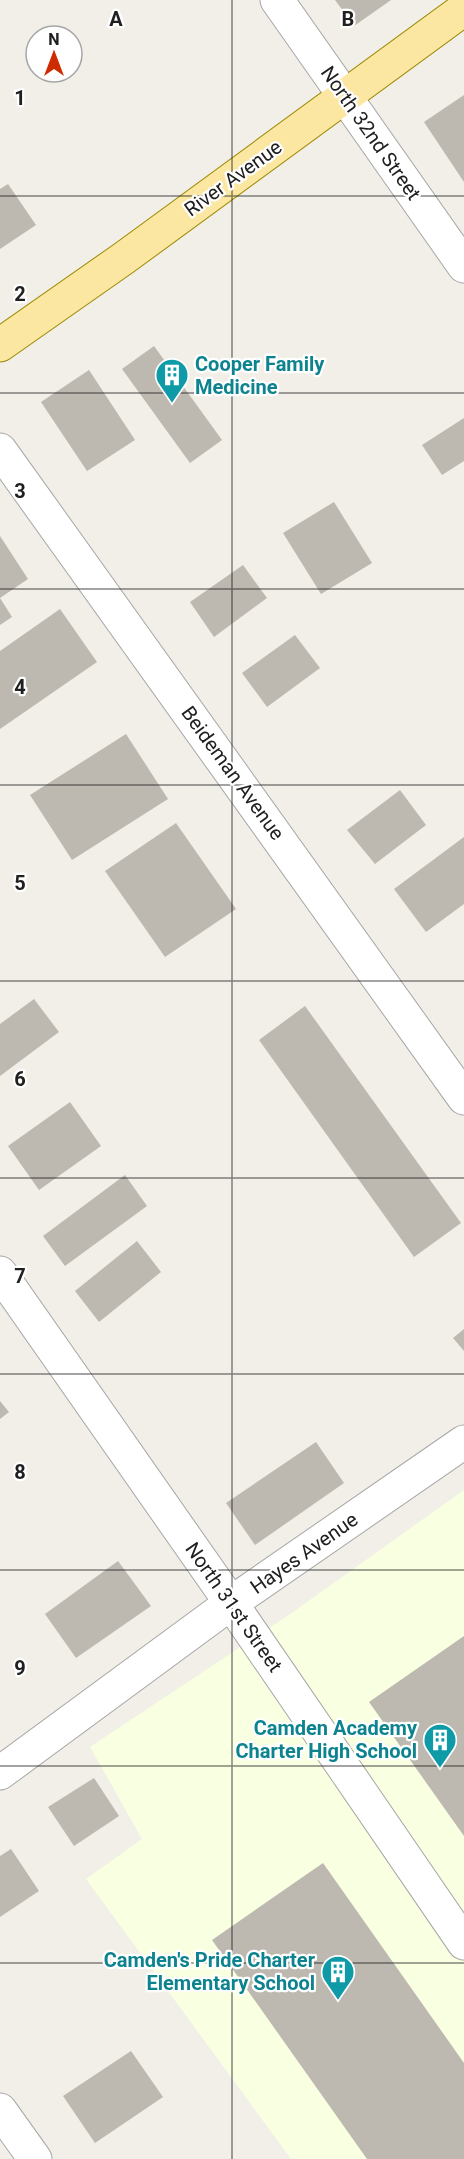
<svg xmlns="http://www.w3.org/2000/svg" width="464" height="2159" font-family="Roboto,sans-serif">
<rect width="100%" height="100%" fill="#f1efe7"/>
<path fill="#f9ffe1" d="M464,1490V2159H291L86,1879L142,1839L90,1747L293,1612Z"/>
<path fill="#bdb8b0" d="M335,0H391L354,26Z
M464,95V182L424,122Z
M8,184L36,225L0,249V189Z
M154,346L222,440L190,463L122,369Z
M89,370L135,440L87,471L41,402Z
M464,418V461L442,475L422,445Z
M334,502L372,563L321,594L283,533Z
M0,536L28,579L0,598Z
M243,565L267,598L214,637L190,602Z
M0,598L12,617L0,625Z
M60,609L97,662L0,729V651Z
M295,635L320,668L267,707L242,673Z
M126,734L168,799L72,860L30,795Z
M400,790L426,825L375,864L347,830Z
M176,823L236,909L165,957L105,871Z
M464,837V904L426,932L394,889Z
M34,999L59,1032L0,1076V1024Z
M305,1006L461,1223L414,1257L259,1040Z
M70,1102L101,1146L39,1190L8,1146Z
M125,1175L147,1206L65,1266L43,1236Z
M137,1241L161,1272L99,1322L75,1291Z
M464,1329V1351L453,1338Z
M0,1401L9,1412L0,1419Z
M316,1442L344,1483L255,1545L226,1503Z
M118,1561L151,1606L76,1658L45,1614Z
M464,1636V1836L369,1702Z
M94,1778L119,1816L74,1846L48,1807Z
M11,1849L39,1891L0,1917V1856Z
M323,1863L464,2063V2159H367L212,1940Z
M131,2051L163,2097L95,2143L63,2096Z"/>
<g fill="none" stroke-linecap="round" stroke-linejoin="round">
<g stroke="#a7a7a7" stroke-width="35">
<path id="minor" d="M277,0L464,266
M0,450L464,1098
M0,1273L231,1603L464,1943
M0,1773L231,1603L464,1442
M0,2110L35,2159"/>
</g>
<g stroke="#9c8801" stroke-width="35">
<path id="major" d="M0,345L124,258L464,9"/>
</g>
<use href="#minor" stroke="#fff" stroke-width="33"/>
<use href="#major" stroke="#fbe7a1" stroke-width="33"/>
</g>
<path fill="none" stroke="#202020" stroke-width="1.5" stroke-opacity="0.55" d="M232,0V2159M0,196H464M0,393H464M0,589H464M0,785H464M0,981H464M0,1178H464M0,1374H464M0,1570H464M0,1766H464M0,1963H464"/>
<defs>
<g id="building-pin" transform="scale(1.725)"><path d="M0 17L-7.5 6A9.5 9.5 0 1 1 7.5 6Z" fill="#0f9aa8" stroke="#fff"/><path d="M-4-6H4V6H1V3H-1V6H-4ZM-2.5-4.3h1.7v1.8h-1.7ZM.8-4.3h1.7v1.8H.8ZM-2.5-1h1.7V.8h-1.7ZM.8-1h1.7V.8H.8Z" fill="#fff"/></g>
</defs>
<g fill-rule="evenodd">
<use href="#building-pin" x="172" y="375"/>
<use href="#building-pin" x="440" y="1740"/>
<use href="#building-pin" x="338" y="1972"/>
</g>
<g text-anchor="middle" stroke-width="4.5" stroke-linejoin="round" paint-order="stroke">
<g font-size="20" fill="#202020" stroke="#fff">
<text transform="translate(371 133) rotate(55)" y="7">North 32nd Street</text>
<text transform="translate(233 178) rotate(-36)" y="7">River Avenue</text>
<text transform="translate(233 773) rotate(54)" y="7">Beideman Avenue</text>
<text transform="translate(304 1553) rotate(-35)" y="7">Hayes Avenue</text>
<text transform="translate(234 1607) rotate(55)" y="7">North 31st Street</text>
</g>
<g font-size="20" font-weight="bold" fill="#0d838f" stroke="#fff" text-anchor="end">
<text x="195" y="371" text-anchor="start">Cooper Family<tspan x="195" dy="23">Medicine</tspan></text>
<text x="417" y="1735">Camden Academy<tspan x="417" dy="23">Charter High School</tspan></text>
<text x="315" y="1967">Camden's Pride Charter<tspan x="315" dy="23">Elementary School</tspan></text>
</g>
</g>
<g font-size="20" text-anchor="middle" font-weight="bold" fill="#202020" stroke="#fff" stroke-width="4.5" stroke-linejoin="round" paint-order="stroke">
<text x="116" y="26">A</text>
<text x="348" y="26">B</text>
<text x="20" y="105">1</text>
<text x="20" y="301">2</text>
<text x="20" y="498">3</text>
<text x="20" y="694">4</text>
<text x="20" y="890">5</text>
<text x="20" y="1086">6</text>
<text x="20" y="1283">7</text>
<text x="20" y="1479">8</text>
<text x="20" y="1675">9</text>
</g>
<g transform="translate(54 54)"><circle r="28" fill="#ffffff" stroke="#a6a6a6" stroke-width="1.5"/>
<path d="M0-4.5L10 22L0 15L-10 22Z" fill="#cf2b01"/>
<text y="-9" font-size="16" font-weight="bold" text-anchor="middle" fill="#202020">N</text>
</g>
</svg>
